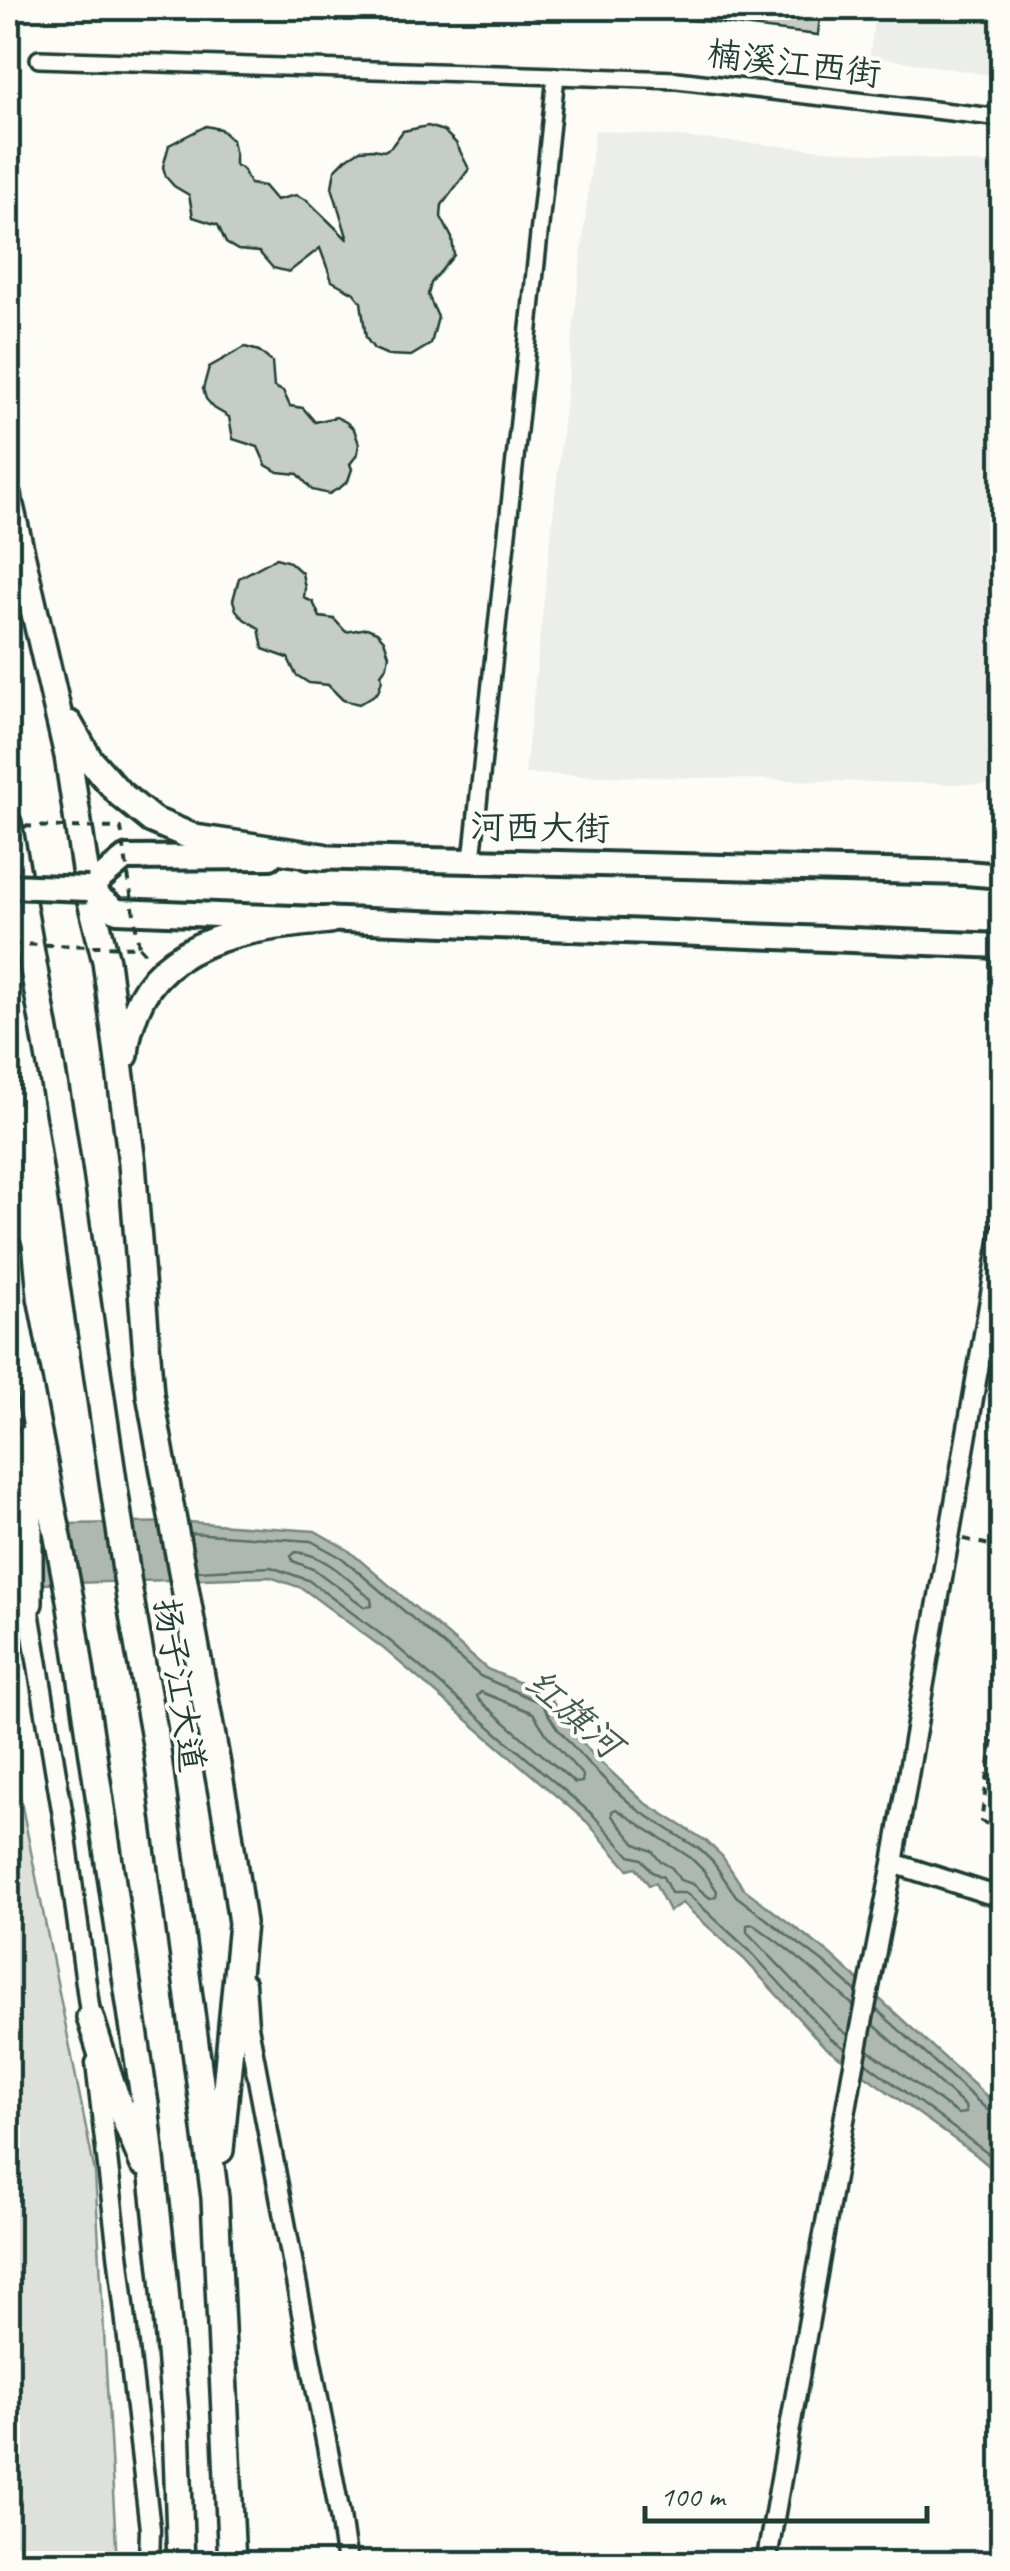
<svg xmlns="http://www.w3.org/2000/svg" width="1010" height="2571" font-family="Caveat,'LXGW WenKai TC',sans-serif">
<rect width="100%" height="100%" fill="#fdfcf7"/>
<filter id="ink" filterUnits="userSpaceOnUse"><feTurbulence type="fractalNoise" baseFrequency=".01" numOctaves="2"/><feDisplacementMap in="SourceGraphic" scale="20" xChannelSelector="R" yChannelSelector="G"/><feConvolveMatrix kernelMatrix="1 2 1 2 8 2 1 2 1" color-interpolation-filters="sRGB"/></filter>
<g filter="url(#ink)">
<path fill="#eceee9" d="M875,8H1002V77L870,56Z
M595,130L1002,165V785L525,774Z"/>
<path fill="#dde0db" stroke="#7e8e88" stroke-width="2.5" d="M8,1736L95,2173L117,2563H8Z"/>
<path fill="#aeb8b1" stroke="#75877f" stroke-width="2.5" d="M187,1522L315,1531L348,1550L487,1669L549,1695L565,1721L593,1755L622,1782L644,1802L706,1841L722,1856L743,1888L830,1954L1002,2110V2177L975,2154L824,2046L744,1959L682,1903L669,1911L655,1883L649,1885L636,1867L628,1869L587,1822L384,1649L302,1588L270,1577L8,1585V1525Z"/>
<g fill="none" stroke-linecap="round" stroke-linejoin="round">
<path stroke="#586e66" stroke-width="2.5" d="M190,1533L311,1541L342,1558L480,1676L541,1703L557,1728L586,1761L615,1790L638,1810L699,1849L713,1862L736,1896L823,1962L857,1992
M296,1552C325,1554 350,1581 371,1599L372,1606L365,1607L315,1570L293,1561L291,1556Z
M197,1571L271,1567L308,1580L390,1641L593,1815L630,1856L642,1859L652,1872L663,1877L671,1893H684L690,1896L751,1952L830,2038L846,2049
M481,1692L533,1713L547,1735L583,1776L582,1782L575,1783L479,1700L477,1696Z
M616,1809L691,1858L704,1871L717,1891L716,1896L710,1898L693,1884L680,1880L672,1868L660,1861L652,1851L636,1844L612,1816V1811Z
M876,2009L992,2114L1002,2117
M848,2035L839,2028L747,1932V1925L753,1924C789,1949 822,1977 854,2006
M868,2050L958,2114L966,2113L965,2106L873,2024
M866,2063L1002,2164"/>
</g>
<path fill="#c6cdc7" stroke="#1f3d34" stroke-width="2.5" d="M667,8H821L818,35L667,17Z
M206,126L220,129L232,140L235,155V165L243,169L250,184L264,186L276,200L296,195L307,200L348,240L332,187L335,170L346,159L360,150L373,149L384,151L391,147L403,131L428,126L444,131L456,143L469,169L442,205L441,217L452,238L454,255L431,283L428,295L438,317L431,344L411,356L388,355L374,349L366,338L361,302L354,293L332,281L320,248L289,272L273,268L259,252L238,250L226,243L218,225L193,217L189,195L174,186L166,177L163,167L169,145Z
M245,347L259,351L272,362L274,387L283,391L290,406L303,408L315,422L336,417L346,422L354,429L359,444L357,455L350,464L352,469L348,481L341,487L329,494L312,490L298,474L278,472L266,465L258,447L233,439L229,417L214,408L206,399L203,389L209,367Z
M276,558L290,562L302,573L305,588L304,598L313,602L320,617L334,619L346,632L367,628L377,632L384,640L389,655L387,666L381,674L382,680L378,692L371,697L359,704L343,700L328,685L309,683L296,675L288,658L263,649L259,628L244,619L236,610L233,600L239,578Z"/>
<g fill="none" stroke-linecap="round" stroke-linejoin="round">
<g stroke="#1f3d34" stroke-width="22">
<path id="minor" d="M39,59L677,80L1002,118
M472,860L556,76"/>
</g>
<g stroke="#1f3d34" stroke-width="25">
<path id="tertiary" d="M8,1505L21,1568
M26,1593L63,1816L92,2027
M893,1863L1002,1898
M245,1983L248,2026L340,2515L347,2564
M96,2063L150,2529L149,2564
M766,2564L852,2075L893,1863L1002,1230"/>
</g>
<g stroke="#1f3d34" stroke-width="30">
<path id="primary" d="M270,857L125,858L88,889L117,911L1002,946
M307,857L966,873L1002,876"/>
</g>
<g stroke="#1f3d34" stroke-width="32">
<path id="trunk" d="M8,497L68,756L88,889L106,961L132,1163L150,1394L227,1820L242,1923L220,2150
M69,724L89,759L120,794L152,820L195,838L323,857
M8,823L61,1122L130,1598L157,1750L215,2198L232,2564
M125,1055C126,1038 130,1026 136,1010C165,935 260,927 329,920
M8,1248L13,1302L70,1600L145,2104L164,2278L176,2424L181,2564
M29,1603V1439
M90,2017L112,2087L143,2163"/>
</g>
<path stroke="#1f3d34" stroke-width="4" stroke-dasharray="8 8" stroke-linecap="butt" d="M139,947L149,958
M964,1539L1002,1548
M1002,1678L981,1821L1002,1830"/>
<use href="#minor" stroke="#fdfcf7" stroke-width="15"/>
<use href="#tertiary" stroke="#fdfcf7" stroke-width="18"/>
<use href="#primary" stroke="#fdfcf7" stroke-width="22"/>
<use href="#trunk" stroke="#fdfcf7" stroke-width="25"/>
<g stroke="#1f3d34" stroke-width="30" stroke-linecap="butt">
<path id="primary-bridge" d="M8,886L88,889"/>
</g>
<path stroke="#1f3d34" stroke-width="4" stroke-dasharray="8 8" stroke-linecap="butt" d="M8,826L121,828L139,947L8,944"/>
<use href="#primary-bridge" stroke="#fdfcf7" stroke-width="22"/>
</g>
</g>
<g text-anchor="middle" stroke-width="8" stroke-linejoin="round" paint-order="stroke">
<g font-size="35" fill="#1f3d34" stroke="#fdfcf7">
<text transform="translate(794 63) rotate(7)" y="12">楠溪江西街</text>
<text transform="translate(540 827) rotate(1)" y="12">河西大街</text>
<text transform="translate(180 1685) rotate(81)" y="12">扬子江大道</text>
</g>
<g font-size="38" font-style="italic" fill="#435c53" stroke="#fdfcf7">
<text transform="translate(574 1713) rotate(41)" y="13">红旗河</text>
</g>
</g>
<rect width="1010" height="2571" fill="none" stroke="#fdfcf7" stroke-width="40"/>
<rect x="20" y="20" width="970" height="2531" fill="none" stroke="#1f3d34" stroke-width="4" filter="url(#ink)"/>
<path d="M645 2506v15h282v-15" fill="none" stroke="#1f3d34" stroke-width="5"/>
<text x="660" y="2506" font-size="30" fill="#1f3d34" stroke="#fdfcf7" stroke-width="8" paint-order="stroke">100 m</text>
</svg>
